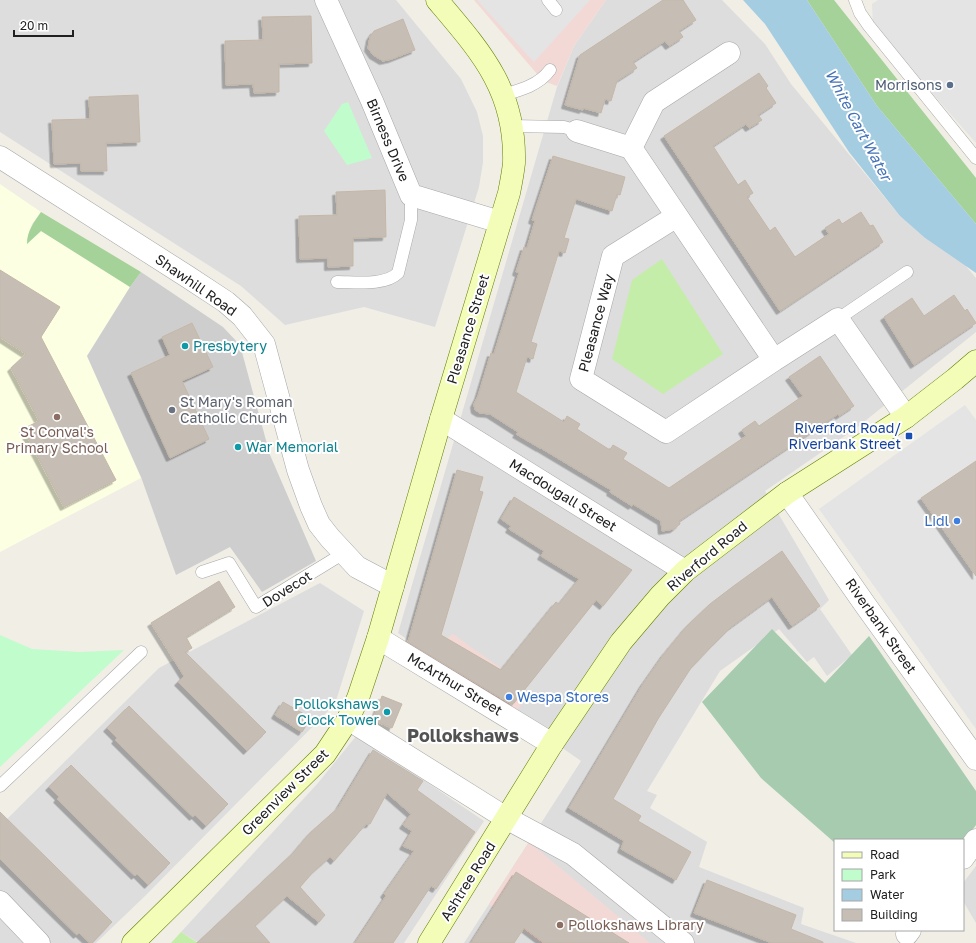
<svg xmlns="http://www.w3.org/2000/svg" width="976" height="943" font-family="'Golos Text',sans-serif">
<defs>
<filter id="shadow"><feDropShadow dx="-3.5" dy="3.5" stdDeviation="0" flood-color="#0004"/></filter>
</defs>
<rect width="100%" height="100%" fill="#f1eee6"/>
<path fill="#dedddd" d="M0,0H396L461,79L477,112L483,136V162L479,187L435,327L364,307L285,325L241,286L0,132Z
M606,0H722L765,44L791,84L900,216L925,238L965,265L976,278V332L855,429L765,491L829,600L820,609L852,655L827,676L814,657L807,662L779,629L720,671L647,791L657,795L650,808L707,842L699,867L804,908L801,924L856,943H464L581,761L398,633L557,87L574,46Z
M320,583L364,611L335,704L145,896L96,943H0V826L159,668Z
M357,735L484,821L404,943H199L181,932L318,783Z
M976,866V923L963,901V883Z"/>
<path fill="#f2d9d5" d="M474,0H606L574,46L557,86L543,81Z
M453,634L502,669L523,691L531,693L514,714L407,645L409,640L434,647Z
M529,842L650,943H540L489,904Z"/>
<path fill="#fcffe1" d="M0,184L41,212L32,224L28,235L27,243L41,231L130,287L87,356L141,478L0,552Z"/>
<path fill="#cecece" d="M141,272L223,327L240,345L270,455L316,561L262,592L230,547L176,575L141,477L87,356L130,287Z"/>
<path fill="#c4edaa" d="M662,259L723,354L663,394L612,359L632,280Z
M181,932L198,943H171Z"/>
<path fill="#a4d298" d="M807,0H834L976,178V224L877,106Z
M41,212L141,272L130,287L41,231L27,244C27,231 34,222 41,212Z"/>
<path fill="#a6cbaf" d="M772,629L825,683L869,636L976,791V825L963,843V840H835V843L761,778L702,702Z"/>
<path fill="#c1fccc" d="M348,102L372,158L347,165L324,131L342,104Z
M0,635L32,649L80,652L124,650L0,767Z"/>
<path fill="#e4e4e4" d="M477,0H590L534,62Z
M878,0H976V143L873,26L872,4Z
M965,405L976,420V461L921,498L976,576V729L819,509Z"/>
<path fill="#a4cde1" d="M743,0H807L877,106L976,224V273L925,238L900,216L849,152L765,24Z"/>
<path fill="#c6beb5" stroke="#c4b7a7" filter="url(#shadow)" d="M663,0H683L696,20L679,31L683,37L669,46L665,41L633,62L637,68L617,81L611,101L605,99L601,113L583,108V110L565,105L580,55Z
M311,16L312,63L279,64V92L254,93L253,84L226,85L225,41L263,40L262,17Z
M403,19L415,50L392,59L383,61L373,55L368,48L370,37L374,31Z
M759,73L768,86L766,88L776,103L758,115L762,120L749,128L746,124L713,146L738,185L745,180L753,193L747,197L770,231L775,227L795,257L829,234L825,228L839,219L842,224L861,212L870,226L873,225L883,242L780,311L664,136Z
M138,95L140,142L106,143L107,171H81V163L54,164L52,120L90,119L89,97Z
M553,156L625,177L620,195L617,194L612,211L576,199L564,238L569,239L565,253L559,251L531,342L537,344L535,351L533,359L527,357L516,392L564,422L567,416L580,424L577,429L610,450L613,445L627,453L623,459L669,488L746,436L742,430L755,421L759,426L803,396L789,377L820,356L854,406L839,416L838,414L679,521L680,524L674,529L662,531L661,521L633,504L632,506L610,492L611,490L539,447L540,448L516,434L518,432L490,414L480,413L475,410L474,404L478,396L491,353L494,354L519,273L516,272L524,247L527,248L535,221L532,220Z
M385,190L386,237L353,238V266L328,267V258L300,259L299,216L337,215L336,192Z
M0,270L60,307L41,337L116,480L64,507L23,429L39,421L11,368L26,354L0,337Z
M954,295L965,311L967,309L976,323L914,365L884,317L912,298L924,316Z
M192,323L213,367L182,381L209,439L170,458L131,373L170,355L162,337Z
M976,461V576L921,498Z
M457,470L483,477L479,491L483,492L441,635L501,670L556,602L559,604L579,579L541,556L544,551L509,529L511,526L501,519L514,497L632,570L603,606L596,600L514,703L511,704L408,642Z
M782,551L820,606L792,626L772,597L731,627L712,646L691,668L658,719L613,799L641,816L638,821L691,852L676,880L621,849L624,841L569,808L643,684L664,654L687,626L710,604L735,585Z
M219,581L235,607L186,637L192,648L185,652L266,732L247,751L178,682L184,676L151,623Z
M382,696L402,704L392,728L373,720Z
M283,702L311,718L302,732L275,715Z
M129,706L228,804L206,826L195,815L193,817L115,740L117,738L107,728Z
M373,750L423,781L417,790L475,832L436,889L431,886L393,943H355L386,896L384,894L414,851L403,846L412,831L403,825L411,814L387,793L370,824H366L334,861L330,857L313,872L300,887L325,915L319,922L287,896L255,926L270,943H197L294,852L311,832L338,808Z
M71,765L170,863L148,885L137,874L135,876L57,799L59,797L49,787Z
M0,812L112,922L92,943H90L79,933L77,935L0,859Z
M516,872L629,943H544L524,928L514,943H471Z
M707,880L796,915L791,929L823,942V943H772L694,913Z"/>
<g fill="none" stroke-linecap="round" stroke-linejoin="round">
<g stroke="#a7a7a7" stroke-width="13">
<path id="lane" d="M548,0L556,10
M855,0L860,13L869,26L976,158
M503,95C521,90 539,85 550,70
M512,126L564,127L577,131
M337,282C355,282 385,286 398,273L411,220V195
M838,319L907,272
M202,572L229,563L256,607L344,553
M0,786L141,652"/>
</g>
<g stroke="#a7a7a7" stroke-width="23">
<path id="street" d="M326,0L372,101L411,195L500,222
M577,131L631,148L774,360L838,319L906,417
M631,148L654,102L729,53
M0,157L188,277L226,302L242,316L264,344L298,470L311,506L319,524L330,538L357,567L393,586
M677,216L613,256L581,379L666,432L774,360
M441,419L685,571
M787,493L866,606L976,759
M378,638L552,744
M348,719L506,818L573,854L683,943
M963,858L976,840
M0,902L39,943
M907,934L910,930"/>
</g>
<g stroke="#647e00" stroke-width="23">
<path id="secondary" d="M133,943L325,754L347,721L358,698L378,638L441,419L509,193C511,183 513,173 514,163C516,90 481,52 437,0
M429,943L552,744L621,642L660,596L685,571L728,538L787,493L906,417L955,379L976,361"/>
</g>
<use href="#lane" stroke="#fff" stroke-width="12"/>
<use href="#street" stroke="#fff" stroke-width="22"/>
<use href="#secondary" stroke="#f3fdb8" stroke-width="22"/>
</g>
<circle fill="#5c6f8a" stroke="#fff" stroke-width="1.5" cx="950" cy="85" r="4"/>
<g fill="#0f9aa8" stroke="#fff" stroke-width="1.5">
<circle cx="185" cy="346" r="4"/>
<circle cx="238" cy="447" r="4"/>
<circle cx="387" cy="712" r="4"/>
</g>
<circle fill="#6b7280" stroke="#fff" stroke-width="1.5" cx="172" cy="410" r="4"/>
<g fill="#8d6e63" stroke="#fff" stroke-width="1.5">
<circle cx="57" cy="417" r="4"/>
<circle cx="560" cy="925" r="4"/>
</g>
<rect fill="#1a4fb4" stroke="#fff" stroke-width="1.5" x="905" y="432" width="8" height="8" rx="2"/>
<g fill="#3f7fe0" stroke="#fff" stroke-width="1.5">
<circle cx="957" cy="521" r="4"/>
<circle cx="509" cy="697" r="4"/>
</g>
<g text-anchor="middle" stroke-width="4" stroke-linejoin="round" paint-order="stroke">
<g font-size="14" fill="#4e5e75" stroke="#fff" text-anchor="end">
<text x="942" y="90">Morrisons</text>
</g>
<g font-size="14" fill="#202020" stroke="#fff">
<text transform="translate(388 140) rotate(67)" y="5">Birness Drive</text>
<text transform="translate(196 285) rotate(35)" y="5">Shawhill Road</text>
<text transform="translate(596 323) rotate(-75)" y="5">Pleasance Way</text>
<text transform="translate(468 329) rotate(-73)" y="5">Pleasance Street</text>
<text transform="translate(563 495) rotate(32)" y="5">Macdougall Street</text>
<text transform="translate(707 556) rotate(-40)" y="5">Riverford Road</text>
<text transform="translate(287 589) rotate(-32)" y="5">Dovecot</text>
<text transform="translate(881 626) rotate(55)" y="5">Riverbank Street</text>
<text transform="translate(455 684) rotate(31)" y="5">McArthur Street</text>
<text transform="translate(285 792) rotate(-45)" y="5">Greenview Street</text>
<text transform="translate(468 881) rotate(-58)" y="5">Ashtree Road</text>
</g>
<g font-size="14" fill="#0d838f" stroke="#fff" text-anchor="start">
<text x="193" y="351">Presbytery</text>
<text x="246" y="452">War Memorial</text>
<text x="379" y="709" text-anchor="end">Pollokshaws<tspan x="379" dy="16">Clock Tower</tspan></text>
</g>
<g font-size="14" fill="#5b616d" stroke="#fff" text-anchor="start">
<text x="180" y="407">St Mary's Roman<tspan x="180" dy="16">Catholic Church</tspan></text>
</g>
<g font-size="14" fill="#164399" stroke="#fff" text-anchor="end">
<text x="901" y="433">Riverford Road/<tspan x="901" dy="16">Riverbank Street</tspan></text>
</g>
<g font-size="14" fill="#785e54" stroke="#fff">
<text x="57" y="437">St Conval's<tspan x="57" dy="16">Primary School</tspan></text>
<text x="568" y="930" text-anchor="start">Pollokshaws Library</text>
</g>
<g font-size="14" fill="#366cbe" stroke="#fff" text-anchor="end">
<text x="949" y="526">Lidl</text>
<text x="517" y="702" text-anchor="start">Wespa Stores</text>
</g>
<g font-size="15" font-style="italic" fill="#4673b6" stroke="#fff">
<text transform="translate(858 125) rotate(62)" y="5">White Cart Water</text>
</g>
<g font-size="18" font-weight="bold" fill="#535353" stroke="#fff">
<text x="463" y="742">Pollokshaws</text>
</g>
</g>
<rect x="834" y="839" width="130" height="92" fill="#ffffff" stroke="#a6a6a6"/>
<rect x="842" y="852" width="20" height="6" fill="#f3fdb8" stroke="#a6a6a6"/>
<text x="870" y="859" font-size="12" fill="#202020">Road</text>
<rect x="842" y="869" width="20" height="12" fill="#c1fccc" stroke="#a6a6a6"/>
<text x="870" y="879" font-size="12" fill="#202020">Park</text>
<rect x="842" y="889" width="20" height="12" fill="#a4cde1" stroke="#a6a6a6"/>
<text x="870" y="899" font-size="12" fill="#202020">Water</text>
<rect x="842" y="909" width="20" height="12" fill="#c6beb5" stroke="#a6a6a6"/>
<text x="870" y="919" font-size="12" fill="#202020">Building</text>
<path d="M14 30v6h59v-6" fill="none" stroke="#202020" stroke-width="2"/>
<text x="20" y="30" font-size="12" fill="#202020" stroke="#ffffff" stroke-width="3" paint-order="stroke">20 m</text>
</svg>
